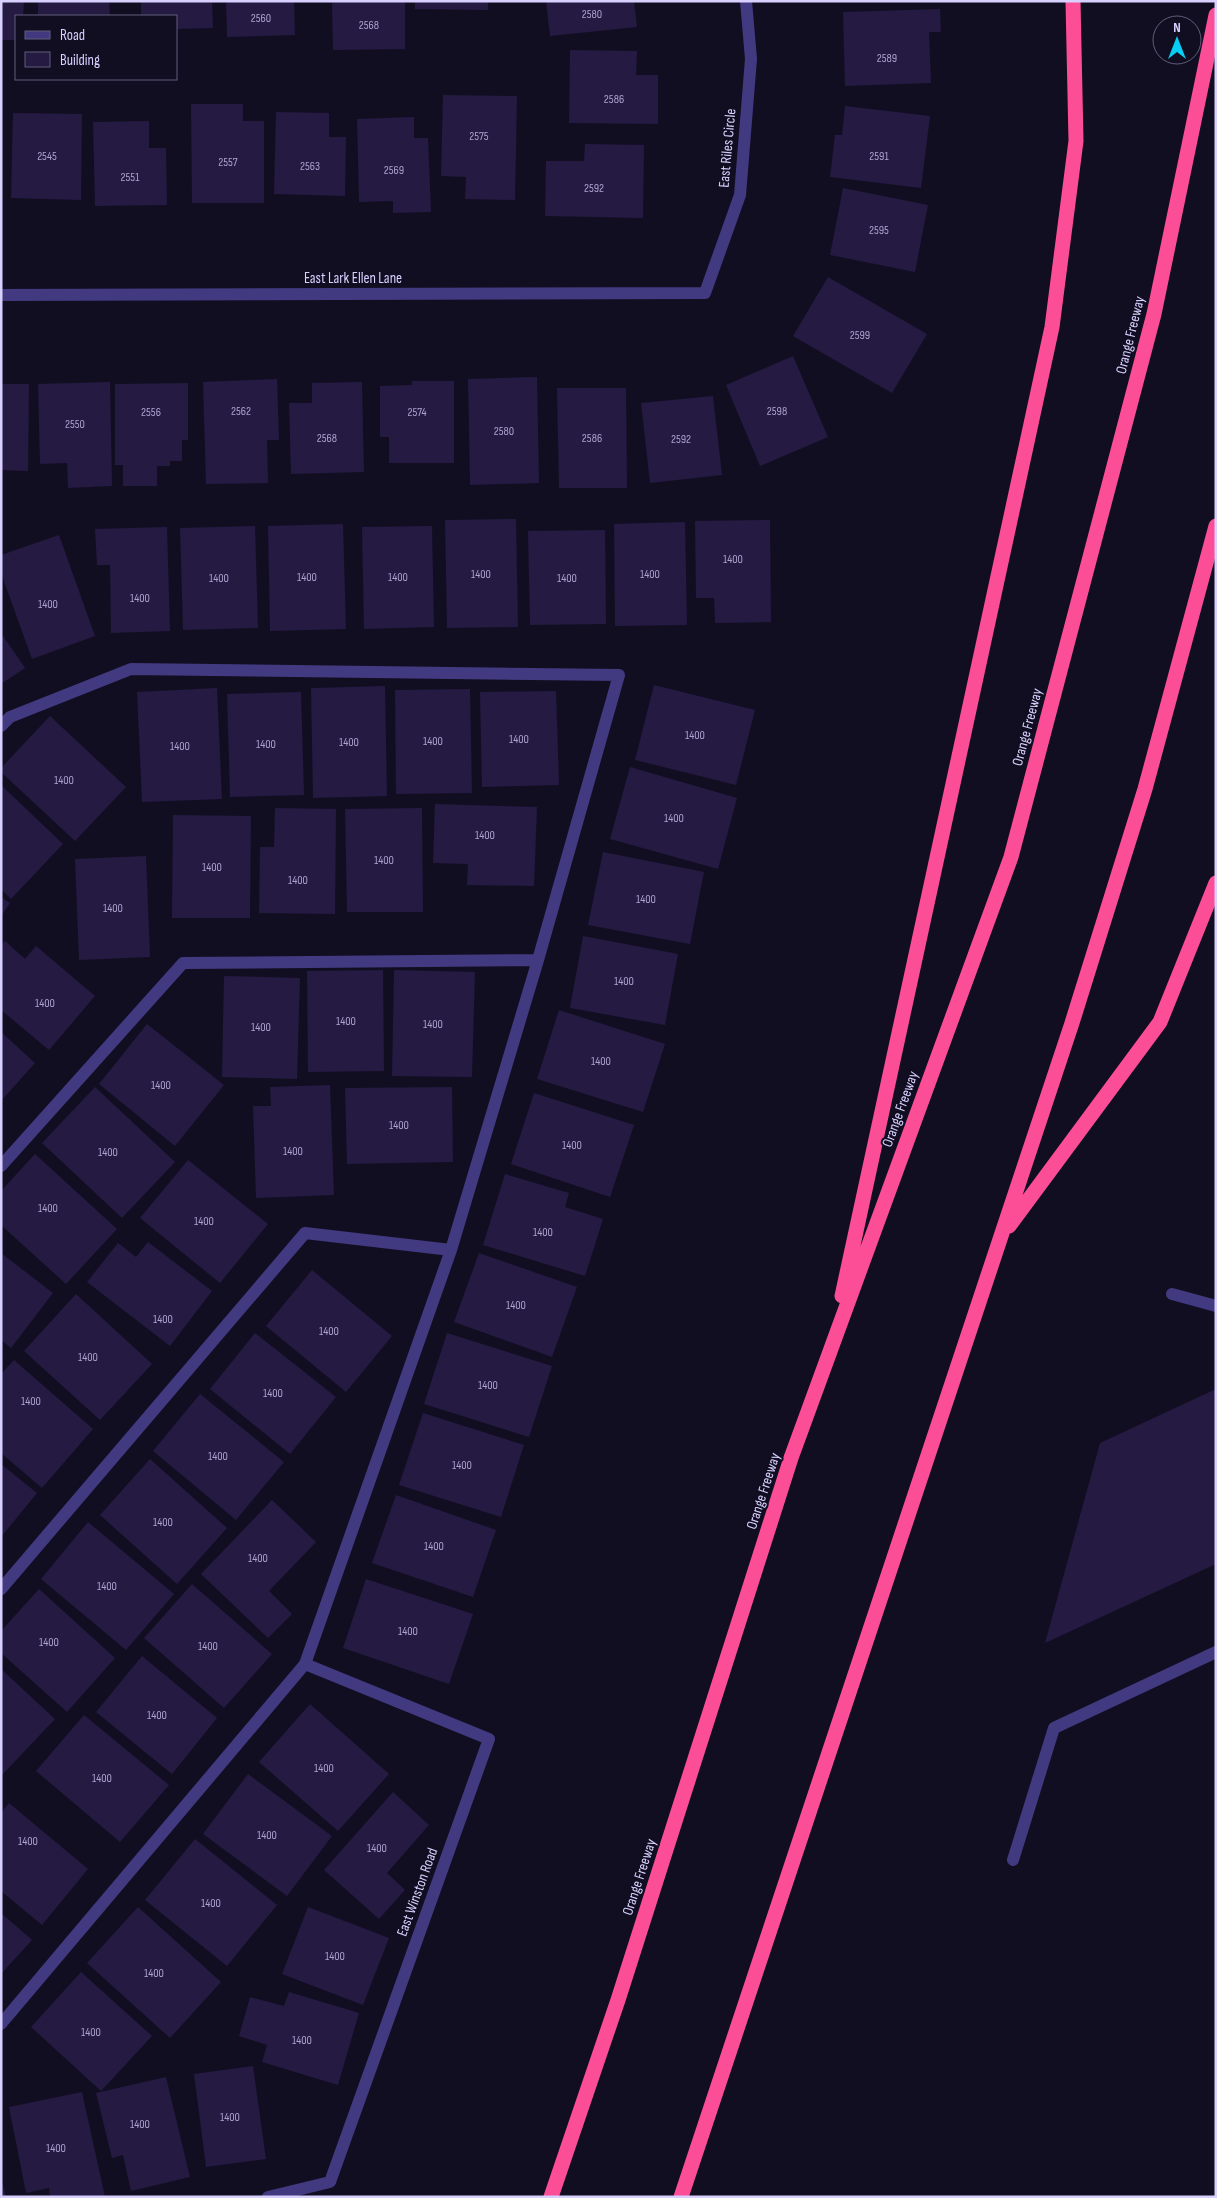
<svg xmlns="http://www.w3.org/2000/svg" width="1217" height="2198" font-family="'Sofia Sans Condensed',sans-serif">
<rect width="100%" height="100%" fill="#120e22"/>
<path fill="#251a42" d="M1,1H24L23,16H16V40H1Z
M38,1H109L110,16H38Z
M141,1H212L213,28L176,29V16H141Z
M226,1H294L295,35L227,37Z
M332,1H405V49L333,50Z
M415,1H488V10L415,9Z
M546,1H634L637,27L550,36Z
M940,9L941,32H929L931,83L845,86L843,12Z
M570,50L637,51L636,75H658V124L569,123Z
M443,95L517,96L515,200L465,199L466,177L441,176Z
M191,104H243V121H264V203H192Z
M845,106L930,116L921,188L830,177L835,135H842Z
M276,112L329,113V137H346L345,196L274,194Z
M13,113L82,114L81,200L11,198Z
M414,117V138H428L431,212L393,213V201L359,202L357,119Z
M149,121V148H166L167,205L95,206L93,122Z
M585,144L644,145L643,218L545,216L546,161H584Z
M843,188L928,205L915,272L830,255Z
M828,277L927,334L892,393L793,336Z
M793,356L828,437L760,466L726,385Z
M537,377L539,483L470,485L468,379Z
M277,379L279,440H267L268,483L206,484L203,382Z
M412,381H454V463H389V437H380V386L412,385Z
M110,382L112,486L68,488L67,463L40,464L38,384Z
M362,382L364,472L291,474L289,403H312V383Z
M188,383V440H182V461H170V466H157V486H123V465H115V384Z
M1,384H29L28,471L1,470Z
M557,388H626L627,488H559Z
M713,396L722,475L650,483L641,403Z
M516,519L518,627L447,628L445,520Z
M770,520L771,622L715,623L714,598H696L695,521Z
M685,522L687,625L615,626L614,524Z
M343,524L346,629L270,631L268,526Z
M255,526L258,628L183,630L180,528Z
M432,526L434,627L364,629L362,527Z
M167,527L170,631L111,633L110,565H97L95,529Z
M605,530L606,624L530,625L528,531Z
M59,535L95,636L32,659L1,573V555Z
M1,633L25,668L1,684Z
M654,685L755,710L736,785L635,760Z
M385,686L387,796L313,798L311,688Z
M217,688L222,799L142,802L137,692Z
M470,689L472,793L396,794L395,690Z
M556,691L559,785L482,787L480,692Z
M301,692L304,795L230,797L227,694Z
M50,716L126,787L75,841L1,772V768Z
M630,767L737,798L718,869L610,839Z
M1,785L63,844L11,899L1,889Z
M435,804L537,807L534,886L467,885L468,864L433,863Z
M275,808L336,809L335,914L259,913L260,847H274Z
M422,808L423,912H347L345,809Z
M173,815L251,816L250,918H172Z
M603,852L704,872L690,944L588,925Z
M146,856L150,957L79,960L75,859Z
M1,897L10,903L1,916Z
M583,936L678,954L665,1025L570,1008Z
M5,941L25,959L36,946L95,996L49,1050L1,1010V945Z
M383,970L384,1071L308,1072L307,971Z
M394,970L475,972L472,1077L392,1076Z
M224,976L300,978L297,1079L222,1077Z
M559,1010L665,1044L643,1112L537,1079Z
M147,1024L224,1085L175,1146L99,1084Z
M1,1032L35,1063L1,1101Z
M330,1085L334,1195L256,1198L253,1106H271L270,1087Z
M95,1087L175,1162L122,1218L42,1143Z
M452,1087L453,1162L347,1164L345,1088Z
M534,1093L634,1125L610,1197L511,1164Z
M35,1154L117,1229L66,1284L1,1225V1191Z
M188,1160L268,1224L220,1283L140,1218Z
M505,1174L569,1193L565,1207L603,1219L585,1276L483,1245Z
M148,1242L212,1291L170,1346L87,1282L118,1243L136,1257Z
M1,1253L53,1293L11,1348L1,1340Z
M479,1253L577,1287L552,1357L454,1322Z
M312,1270L392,1336L346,1392L266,1326Z
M76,1294L152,1364L100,1420L24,1351Z
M255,1333L336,1397L290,1454L210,1389Z
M447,1333L552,1366L529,1437L424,1404Z
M14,1360L93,1429L42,1488L1,1453V1374Z
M1216,1389V1564L1045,1643L1100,1443Z
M200,1394L284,1462L236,1520L153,1451Z
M423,1413L524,1445L501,1517L399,1485Z
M150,1459L227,1528L177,1584L100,1515Z
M1,1464L37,1493L1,1537Z
M396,1495L496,1530L473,1597L372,1563Z
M272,1500L316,1542L269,1591L292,1614L268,1638L201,1574Z
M88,1522L174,1594L126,1650L41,1579Z
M366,1579L473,1614L449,1684L343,1648Z
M192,1584L272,1654L224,1708L144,1638Z
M39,1589L115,1658L67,1712L1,1653V1631Z
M142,1656L217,1718L172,1774L96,1712Z
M1,1669L55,1719L3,1774L1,1773Z
M310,1704L389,1774L338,1831L259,1762Z
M84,1715L169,1785L120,1842L36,1771Z
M248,1774L332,1836L287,1896L203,1834Z
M393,1792L429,1825L387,1873L405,1890L379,1919L324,1870Z
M9,1803L88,1869L42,1925L1,1891V1813Z
M195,1839L277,1905L227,1966L145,1900Z
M138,1907L221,1982L170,2038L87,1963Z
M308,1907L389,1938L363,2005L282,1974Z
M1,1913L32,1940L1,1974Z
M81,1972L152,2036L101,2091L31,2027Z
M289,1992L359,2013L338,2085L262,2062L267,2045L239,2036L250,1997L284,2006Z
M253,2066L266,2159L206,2167L194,2074Z
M166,2077L190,2177L131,2191L123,2155L112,2158L96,2093Z
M82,2092L105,2197H50L49,2188L26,2193L9,2107Z
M1,2181H2L6,2197H1Z"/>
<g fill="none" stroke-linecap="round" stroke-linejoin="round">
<path stroke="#413a80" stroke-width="12" d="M1,726L10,717L131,669L619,675L538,960L451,1250L305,1664L1,2024
M1,1166L183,963L538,960
M1172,1294L1216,1306
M1,1589L305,1233L451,1250
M1013,1860L1054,1728L1216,1652"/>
<path stroke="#413a80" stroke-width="12" d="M1,295L705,293L740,195L751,59L746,1
M268,2197L330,2182L489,1739L305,1664"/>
<path stroke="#fb4e97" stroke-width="15" d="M1009,1226L1160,1022L1216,883
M842,1296L1052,327L1076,141L1073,1
M551,2197L618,2000L791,1458L1011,857L1154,314L1216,15
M681,2197L1072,1023L1145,789L1216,526"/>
</g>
<g text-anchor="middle" stroke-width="4" stroke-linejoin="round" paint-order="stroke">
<g font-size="12" fill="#aba2cf">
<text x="592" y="18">2580</text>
<text x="261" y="22">2560</text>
<text x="369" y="29">2568</text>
<text x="887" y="62">2589</text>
<text x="614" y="103">2586</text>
<text x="479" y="140">2575</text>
<text x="47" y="160">2545</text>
<text x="879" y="160">2591</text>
<text x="228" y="166">2557</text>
<text x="310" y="170">2563</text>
<text x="394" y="174">2569</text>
<text x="130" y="181">2551</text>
<text x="594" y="192">2592</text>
<text x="879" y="234">2595</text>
<text x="860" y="339">2599</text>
<text x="241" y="415">2562</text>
<text x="777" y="415">2598</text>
<text x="151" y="416">2556</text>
<text x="417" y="416">2574</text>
<text x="75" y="428">2550</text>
<text x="504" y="435">2580</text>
<text x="327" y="442">2568</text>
<text x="592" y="442">2586</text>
<text x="681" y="443">2592</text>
<text x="733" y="563">1400</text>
<text x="481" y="578">1400</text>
<text x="650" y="578">1400</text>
<text x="307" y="581">1400</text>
<text x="398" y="581">1400</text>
<text x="219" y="582">1400</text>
<text x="567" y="582">1400</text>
<text x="140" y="602">1400</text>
<text x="48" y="608">1400</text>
<text x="695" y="739">1400</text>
<text x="519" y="743">1400</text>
<text x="433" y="745">1400</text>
<text x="349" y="746">1400</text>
<text x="266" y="748">1400</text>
<text x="180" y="750">1400</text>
<text x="64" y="784">1400</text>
<text x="674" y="822">1400</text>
<text x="485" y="839">1400</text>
<text x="384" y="864">1400</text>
<text x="212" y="871">1400</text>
<text x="298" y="884">1400</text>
<text x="646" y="903">1400</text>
<text x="113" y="912">1400</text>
<text x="624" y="985">1400</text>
<text x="45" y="1007">1400</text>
<text x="346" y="1025">1400</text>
<text x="433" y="1028">1400</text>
<text x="261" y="1031">1400</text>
<text x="601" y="1065">1400</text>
<text x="161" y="1089">1400</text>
<text x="399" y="1129">1400</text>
<text x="572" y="1149">1400</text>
<text x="293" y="1155">1400</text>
<text x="108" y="1156">1400</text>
<text x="48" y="1212">1400</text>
<text x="204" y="1225">1400</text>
<text x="543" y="1236">1400</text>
<text x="516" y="1309">1400</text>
<text x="163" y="1323">1400</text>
<text x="329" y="1335">1400</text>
<text x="88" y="1361">1400</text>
<text x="488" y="1389">1400</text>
<text x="273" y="1397">1400</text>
<text x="31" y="1405">1400</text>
<text x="218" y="1460">1400</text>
<text x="462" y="1469">1400</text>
<text x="163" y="1526">1400</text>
<text x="434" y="1550">1400</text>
<text x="258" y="1562">1400</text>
<text x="107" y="1590">1400</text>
<text x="408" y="1635">1400</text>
<text x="49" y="1646">1400</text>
<text x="208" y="1650">1400</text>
<text x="157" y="1719">1400</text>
<text x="324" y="1772">1400</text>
<text x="102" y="1782">1400</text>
<text x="267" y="1839">1400</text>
<text x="28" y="1845">1400</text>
<text x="377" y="1852">1400</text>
<text x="211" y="1907">1400</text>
<text x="335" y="1960">1400</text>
<text x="154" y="1977">1400</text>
<text x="91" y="2036">1400</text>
<text x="302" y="2044">1400</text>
<text x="230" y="2121">1400</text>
<text x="140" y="2128">1400</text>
<text x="56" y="2152">1400</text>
</g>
<g font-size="15" fill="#d8d0fe" stroke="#120e22">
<text transform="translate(727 148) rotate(-85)" y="5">East Riles Circle</text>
<text x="353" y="283">East Lark Ellen Lane</text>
<text transform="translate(1130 335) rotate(-76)" y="5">Orange Freeway</text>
<text transform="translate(1027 727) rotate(-75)" y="5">Orange Freeway</text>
<text transform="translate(900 1109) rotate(-70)" y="5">Orange Freeway</text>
<text transform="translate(763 1491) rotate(-72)" y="5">Orange Freeway</text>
<text transform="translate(639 1877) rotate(-72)" y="5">Orange Freeway</text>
<text transform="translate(417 1892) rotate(-70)" y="5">East Winston Road</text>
</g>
</g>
<rect width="1217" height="2198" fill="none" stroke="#d8d0fe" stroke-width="5"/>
<rect x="15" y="15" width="162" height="65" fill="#120e22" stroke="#615c7a"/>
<rect x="25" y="31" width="25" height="8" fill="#413a80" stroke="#615c7a"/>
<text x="60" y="40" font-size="15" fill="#d8d0fe">Road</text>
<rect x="25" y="52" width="25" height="15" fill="#251a42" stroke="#615c7a"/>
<text x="60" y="65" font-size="15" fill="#d8d0fe">Building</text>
<g transform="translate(1177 40)"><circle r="24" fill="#120e22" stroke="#615c7a"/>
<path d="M0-4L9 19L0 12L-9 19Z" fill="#06cef4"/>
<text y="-8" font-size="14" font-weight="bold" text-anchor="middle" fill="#d8d0fe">N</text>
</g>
</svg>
